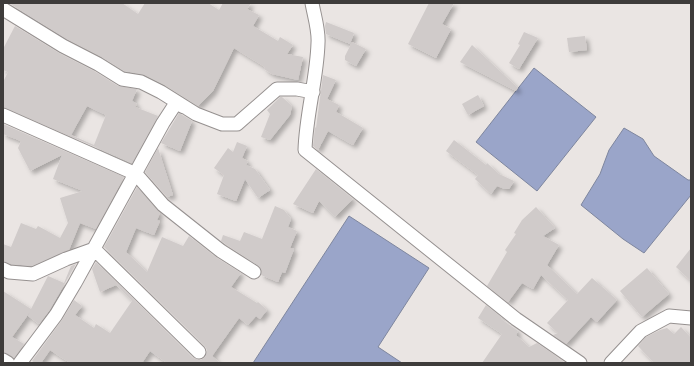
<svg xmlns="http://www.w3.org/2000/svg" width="694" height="366" font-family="'Golos Text',sans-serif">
<defs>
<filter id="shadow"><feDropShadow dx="3.5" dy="3.5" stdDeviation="2" flood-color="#0004"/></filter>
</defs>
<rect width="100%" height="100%" fill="#eae5e3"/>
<path fill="#9aa5c9" stroke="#7e869e" d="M534,68L596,117L537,191L476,142Z
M624,128L643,139L654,156L688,180H691V195L644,253L623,239L581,205L600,174L609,150Z
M349,216L429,268L378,347L402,363H253Z"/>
<path fill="#d0cbca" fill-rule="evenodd" filter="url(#shadow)" d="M9,3H122L138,14L145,3H208L219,10L223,3H251L247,9L259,15L253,26L278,41L280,37L293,45L287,54L303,57L298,80L272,74L264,69L265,67L234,48L213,91L198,106L165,85L145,75L125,71L102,57L67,39Z
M429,3H454L442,24L451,29L436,58L408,44Z
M326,22L354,33L350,44L326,34L325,26Z
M15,26L59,53L94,71L118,86L137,89L132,101L137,104L135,107L158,116L132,163L3,107V82L8,72L3,70V49ZM87,106L106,115L94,145L71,135Z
M524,32L538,38L519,69L509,63L520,45L518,44Z
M585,36L587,50L569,52L567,38Z
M352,42L366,49L356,66L345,60V56Z
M472,45L518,88L516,91L460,62Z
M323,75L336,80L327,99L339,105L336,112L363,128L353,145L328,131L318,150L313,146L315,127L316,128Z
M478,95L484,106L468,115L462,104Z
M280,97H282L292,106L290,115L270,140L261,137L270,114L267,110Z
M179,113L192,121L180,151L161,143Z
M3,124L124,177L96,229L80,223L69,250L32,266L11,264L3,261V244L11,247L21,223L36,229L38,226L60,238L68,223L60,198L83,191L53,179L62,155L30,171L18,148L21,141L3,134Z
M454,140L486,165L487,163L499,174L514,181L509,189H505L497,186L491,194L475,179L478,175L446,151Z
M237,142L247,146L242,158L248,161L246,165L255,169L270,190L258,198L245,179L236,201L217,194L224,175L214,168L228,148L233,152Z
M158,148L173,195L167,197L145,172Z
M316,169L353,199L335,217L319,201L313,213L293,204Z
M137,187L160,213L157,220L160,221L154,235L136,228L126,252L147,272L162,237L183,246L189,236L217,258L241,273L231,287L257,303L258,302L267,310L260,319L256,316L248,325L239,318L212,356L220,363H167L150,351L142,363H70L50,350L41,363H35L32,361L62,320L74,300L82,306L75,315L94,328L96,324L110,333L132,301L116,285L100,292L92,269L96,262L193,358L201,360L205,357L207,350L205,346L104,247Z
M275,206L284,210L291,219L288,227L297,231L290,248L294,249L285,273L282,272L278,282L261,275V269L259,266L221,241L223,235L240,241L244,232L262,239Z
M536,207L555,228L543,236L559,245L547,265L577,294L592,278L617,300L597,322L591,317L566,344L553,335L558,333L547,323L568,300L541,275L533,289L522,283L508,302L487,286L507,252L505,250L516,234L514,233L522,220Z
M691,248V281L676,267Z
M76,264L49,311L39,324L28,316L30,312L12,337L24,344L14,358L3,352V291L31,309L48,276L64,283L71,266Z
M647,268L669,294L642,317L620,291Z
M486,305L502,318L501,319L518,331L516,335L529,347L537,343L556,356L562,363H482L502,334L478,318Z
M681,327L691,338V363H654L638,346L646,337L660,330L667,328L674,334Z"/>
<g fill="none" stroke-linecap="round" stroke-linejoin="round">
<g stroke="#969190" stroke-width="15">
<path id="minor" d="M312,3C314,15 319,30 318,43C317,79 306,114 305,150L516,319L580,363
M3,9L63,46L98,64L122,79L141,82L161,92L196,114L222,124H237L277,89H297L313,92
M3,115L136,174L163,205L221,251L254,272
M3,269L9,272L33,274L66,259L94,249L199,352
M3,360L8,363
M20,363L56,315L75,283L163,123L176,103L184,107
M611,363L641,331L669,316L691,318"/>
</g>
<use href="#minor" stroke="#fff" stroke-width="13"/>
</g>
<rect width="694" height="366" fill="none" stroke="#3e3c3b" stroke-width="8"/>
</svg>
